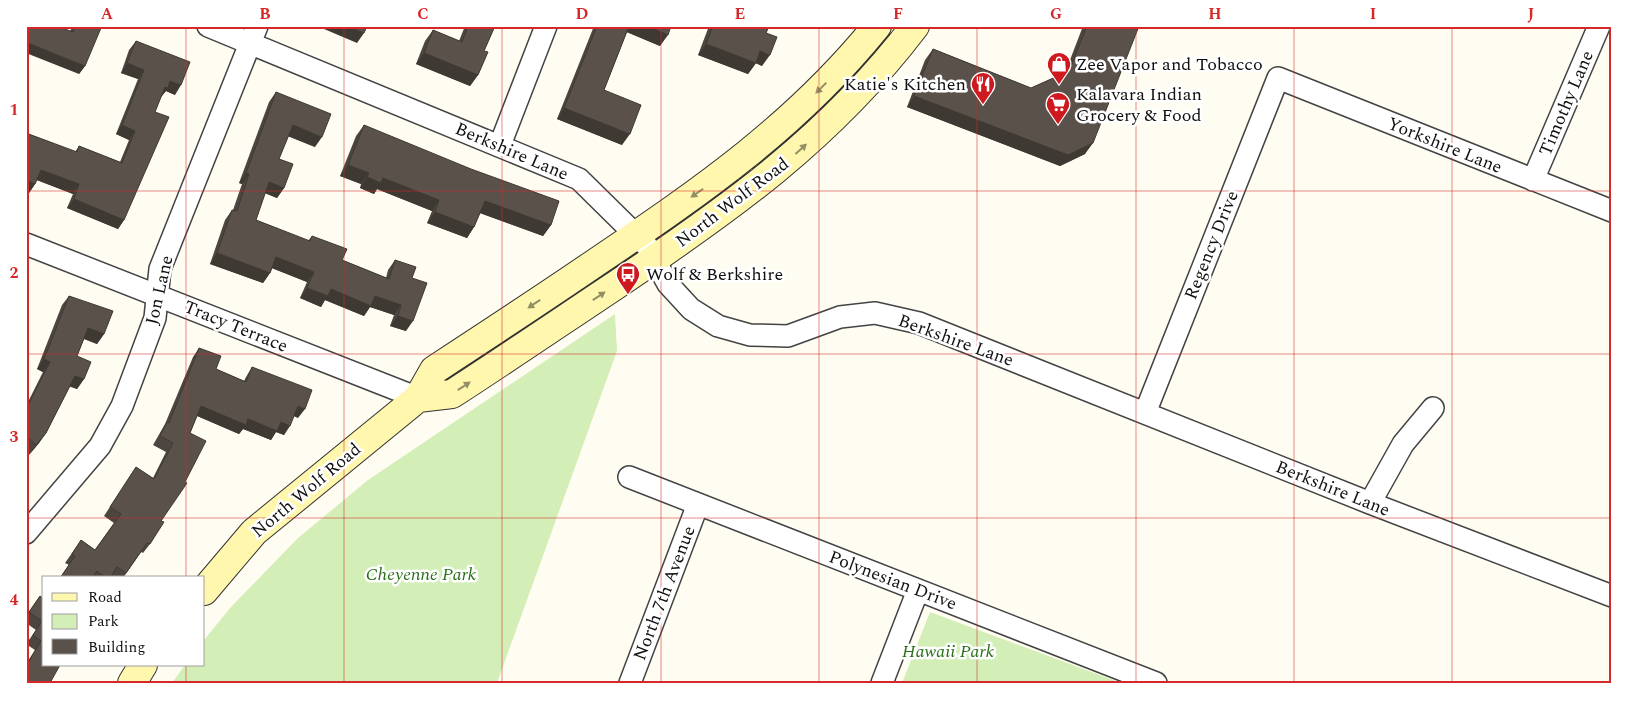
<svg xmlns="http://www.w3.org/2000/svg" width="1638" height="709" font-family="Spectral,serif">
<rect width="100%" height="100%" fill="#fffdf2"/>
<path fill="#d3eeb7" d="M615,314L617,351L497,683H172L185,665H204V640L231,607L298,538L368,480Z
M930,612L1116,681L902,683Z"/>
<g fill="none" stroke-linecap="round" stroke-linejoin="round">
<g stroke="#434343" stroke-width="24">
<path id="street" d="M208,26L579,179L647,246L668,284L691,309L718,326L750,335L788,336L840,317L875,313L919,323L1370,503L1612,596
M500,145L546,26
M1533,180L1599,26
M26,244L418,398
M1145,413L1278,78L1612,211
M629,477L1156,683
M1370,503L1403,444L1433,408
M26,533L100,446L122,406L155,318L160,269L257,26
M630,683L698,504
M882,683L918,590"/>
</g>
<g stroke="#323232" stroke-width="30">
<path id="secondary" d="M418,398L452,394C506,359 559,323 613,287C728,210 830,138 915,26
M204,591L254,532L418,398L434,370C489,334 544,298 598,261C703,190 796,126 877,26
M132,683L143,665"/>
</g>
<use href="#street" stroke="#fff" stroke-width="21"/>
<use href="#secondary" stroke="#fff7ad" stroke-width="28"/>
</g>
<path fill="#4d4640" d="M73,26H96L85,66L79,74L70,31Z
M465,26H495L484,51L478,75L470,86L416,64L425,41L433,30L459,41Z
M594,26H671L660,46L627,32L604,90L622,145L557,119Z
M709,26H769L766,33L762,66L756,63L748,74L698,55Z
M1083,26H1139L1085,154L1060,166L907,107L925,60L933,49L1031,88L1065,73Z
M136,41L175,95L166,91L161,97L155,112L124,220L118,229L67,208L73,194L37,180L35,184L29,193L26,192V133L75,152L79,146L120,162L129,140L116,134L138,79L121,73L129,50Z
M276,92L315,147L288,136L279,159L284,188L277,198L265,193L256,220L308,241L312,236L342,260L386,278L388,270L395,260L412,278L406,331L390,326L394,315L370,307L364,316L325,300L321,307L300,298L307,282L272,268L270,273L263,283L210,264L225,220L232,210H233L242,184L239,183L269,102Z
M364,125L551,225L543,236L480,213L474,227L467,238L427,223L432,211L377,189L374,194L360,188L361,184L340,176L356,136Z
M69,296L104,334L97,344L84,339L77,356L84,379L77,389L70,386L46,433L39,443L29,455L26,452V406L43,372L37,369L62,305Z
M199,348L216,369L244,381L246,377L252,367L298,418L294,416L284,435L276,432L271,440L243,429L239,434L197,416L190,433L161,521L150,544L143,553L141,552L123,578H114L111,576L110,578H60L69,565L65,563L81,540L95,550L114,523L104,516L136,467L153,478L166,452L153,445L165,424L193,357Z
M40,596L44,599V665L26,683V664L35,650L26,644L36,630L26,623V616Z"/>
<path fill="#3f3934" d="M317,26H348L364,33L357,43Z
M627,26H647L668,35L660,46L624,31Z
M26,42L85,66L79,74L26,53Z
M706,44L756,63L748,74L698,55Z
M760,51L770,55L762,66L753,62Z
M424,53L478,75L470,86L416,64Z
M127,63L144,70L138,79L121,73Z
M170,81L181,85L175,95L166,91L161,97L165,87Z
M914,96L1093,143L1085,154L1060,166L907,107Z
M564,108L630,134L622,145L557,119Z
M122,125L135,131L129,140L116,134Z
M293,125L322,137L315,147L285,135Z
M348,165L369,173L361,184L340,176Z
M41,170L79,184L73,194L34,179Z
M246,173L249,174L242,184L239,183Z
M367,177L383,178L439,200L432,211L377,189L374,194L360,188Z
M26,180L35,184L29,193L26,192Z
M269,182L284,188L277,198L262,192Z
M74,199L124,220L118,229L67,208Z
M485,201L551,225L543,236L477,212Z
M435,212L474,227L467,238L427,223Z
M217,253L270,273L263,283L210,264Z
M276,257L314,272L307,282L269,267Z
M307,288L331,289L375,296L401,305L394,315L370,307L364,316L325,300L321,307L300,298Z
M398,316L413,321L406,331L390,326Z
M88,328L104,334L97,344L82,338Z
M44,359L50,362L43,372L37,369Z
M75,376L84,379L77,389L68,386Z
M201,406L248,419L281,422L290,426L284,435L276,432L271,440L243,429L239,434L195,415Z
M298,406L305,409L298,418L292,415Z
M46,433L39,443L29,455L36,445Z"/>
<path fill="#5a514b" stroke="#3f3934" d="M26,26H57L73,32L75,26H96L101,28L85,66L26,42Z
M348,26H367L364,33Z
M468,26H495L484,51L488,52L478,75L424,53L433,30L462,42Z
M597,26H629L604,90L641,105L630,134L564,108Z
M647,26H671L668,35Z
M713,26H769L766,33L777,37L770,55L760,51L756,63L706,44Z
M1087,26H1139L1093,143L1068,155L914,96L933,49L1031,88L1069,71Z
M136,41L190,62L181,85L170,81L168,88L165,87L155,112L169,117L124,220L74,199L79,184L41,170L35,184L26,180V133L77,152L79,146L122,163L135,131L122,125L144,70L127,63Z
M276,92L331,114L322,137L293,125L279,159L293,164L284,188L269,182L256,220L310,241L312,236L347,249L342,260L389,279L395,260L416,267L412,278L427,283L413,321L398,316L401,305L375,296L371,306L331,289L328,296L307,288L314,272L276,257L270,273L217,253L232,210L237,211L249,174L246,173Z
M364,125L471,169L559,201L551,225L485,201L474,227L435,212L439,200L383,178L381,183L367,177L369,173L348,165Z
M69,296L113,311L104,334L88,328L77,356L91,362L84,379L75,376L46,433L36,445L26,436V409L50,362L44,359Z
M199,348L221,356L216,369L246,382L252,367L312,390L305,409L298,406L290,426L281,422L277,431L248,419L246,425L201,406L190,433L206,441L185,482L187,483L161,521L164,522L150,544L147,543L126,573L117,567L110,578H106L97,571L92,578H60L75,556L72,554L81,540L95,550L121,514L110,507L136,467L154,479L173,443L160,436L167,422L169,423Z
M40,596L44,599V665H60L50,683H26V666L41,641L33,635L42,621L29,612Z"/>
<defs><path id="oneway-solid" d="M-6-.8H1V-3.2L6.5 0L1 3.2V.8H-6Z" transform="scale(1.25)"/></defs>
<g fill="#938f66">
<use href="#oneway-solid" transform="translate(821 88) rotate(135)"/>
<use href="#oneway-solid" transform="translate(801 149) rotate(-42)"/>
<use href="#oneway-solid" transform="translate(697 193) rotate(145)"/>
<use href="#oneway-solid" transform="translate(599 296) rotate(-34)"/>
<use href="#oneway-solid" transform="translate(534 304) rotate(146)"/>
<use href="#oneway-solid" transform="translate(464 386) rotate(-33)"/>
</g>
<path fill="none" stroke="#d62828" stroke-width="1" stroke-opacity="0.55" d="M186,26V578M344,26V683M502,26V683M661,26V683M819,26V683M977,26V683M1136,26V683M1294,26V683M1452,26V683M26,191H1612M26,354H1612M26,518H1612M186,665V683"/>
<defs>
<g id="shop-pin" transform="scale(1.25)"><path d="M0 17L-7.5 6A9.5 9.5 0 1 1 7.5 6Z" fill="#ce1a1f" stroke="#fff"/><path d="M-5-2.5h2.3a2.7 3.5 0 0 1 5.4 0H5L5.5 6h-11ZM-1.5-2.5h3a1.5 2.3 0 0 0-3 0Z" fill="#fff"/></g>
<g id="restaurant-pin" transform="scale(1.25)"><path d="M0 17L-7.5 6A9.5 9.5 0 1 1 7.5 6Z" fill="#ce1a1f" stroke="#fff"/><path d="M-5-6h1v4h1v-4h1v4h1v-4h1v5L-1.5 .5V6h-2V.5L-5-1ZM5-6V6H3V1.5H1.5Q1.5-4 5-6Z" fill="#fff"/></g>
<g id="supermarket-pin" transform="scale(1.25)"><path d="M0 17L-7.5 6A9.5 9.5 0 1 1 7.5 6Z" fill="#ce1a1f" stroke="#fff"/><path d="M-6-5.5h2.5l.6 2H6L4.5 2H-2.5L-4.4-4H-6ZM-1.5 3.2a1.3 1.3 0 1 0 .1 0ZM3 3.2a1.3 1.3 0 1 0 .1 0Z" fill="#fff"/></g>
<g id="bus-pin" transform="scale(1.25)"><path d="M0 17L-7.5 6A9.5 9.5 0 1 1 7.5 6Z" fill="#ce1a1f" stroke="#fff"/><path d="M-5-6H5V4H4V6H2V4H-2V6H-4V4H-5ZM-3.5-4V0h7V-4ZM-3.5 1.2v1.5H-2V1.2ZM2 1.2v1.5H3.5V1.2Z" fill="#fff"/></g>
</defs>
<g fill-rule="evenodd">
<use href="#shop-pin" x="1059" y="64"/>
<use href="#restaurant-pin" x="983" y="84"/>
<use href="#supermarket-pin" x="1058" y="104"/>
<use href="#bus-pin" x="628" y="274"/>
</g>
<g text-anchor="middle" stroke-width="5" stroke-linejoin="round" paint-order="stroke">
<g font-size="18" fill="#101010" stroke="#fff" text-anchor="start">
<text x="1076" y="70">Zee Vapor and Tobacco</text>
<text x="966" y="90" text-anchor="end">Katie's Kitchen</text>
<text x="1076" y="100">Kalavara Indian<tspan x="1076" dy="21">Grocery &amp; Food</tspan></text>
<text x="646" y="280">Wolf &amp; Berkshire</text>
</g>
<g font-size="18" fill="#101010" stroke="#fff">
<text transform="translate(1566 103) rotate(-67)" y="6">Timothy Lane</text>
<text transform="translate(1445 145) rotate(22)" y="6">Yorkshire Lane</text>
<text transform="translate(512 151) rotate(23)" y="6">Berkshire Lane</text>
<text transform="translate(732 202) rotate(-37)" y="6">North Wolf Road</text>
<text transform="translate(1211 245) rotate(-68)" y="6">Regency Drive</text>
<text transform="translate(159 290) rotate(-77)" y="6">Jon Lane</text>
<text transform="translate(236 326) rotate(22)" y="6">Tracy Terrace</text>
<text transform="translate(956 340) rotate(20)" y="6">Berkshire Lane</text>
<text transform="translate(1333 488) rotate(22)" y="6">Berkshire Lane</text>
<text transform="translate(306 490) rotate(-40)" y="6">North Wolf Road</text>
<text transform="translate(893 580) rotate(21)" y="6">Polynesian Drive</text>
<text transform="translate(664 593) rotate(-69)" y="6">North 7th Avenue</text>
</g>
<g font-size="18" font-style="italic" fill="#296f19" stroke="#fff">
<text x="421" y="580">Cheyenne Park</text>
<text x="948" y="657">Hawaii Park</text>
</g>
</g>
<rect width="1638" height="709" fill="none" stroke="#ffffff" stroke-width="55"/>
<rect x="42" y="576" width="162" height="90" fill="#ffffff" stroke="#9f9f9f"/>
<rect x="52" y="593" width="25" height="8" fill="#fff7ad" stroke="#9f9f9f"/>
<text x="88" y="602" font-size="15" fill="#101010">Road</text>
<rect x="52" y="614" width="25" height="15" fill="#d3eeb7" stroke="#9f9f9f"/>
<text x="88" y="626" font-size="15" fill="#101010">Park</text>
<rect x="52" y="639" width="25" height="15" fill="#5a514b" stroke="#9f9f9f"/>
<text x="88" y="652" font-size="15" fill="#101010">Building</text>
<rect x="28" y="28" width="1582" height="654" fill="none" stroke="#d62828" stroke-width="2"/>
<g font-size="16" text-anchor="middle" font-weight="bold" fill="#d62828">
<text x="107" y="19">A</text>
<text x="265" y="19">B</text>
<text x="423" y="19">C</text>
<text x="582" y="19">D</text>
<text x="740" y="19">E</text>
<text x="898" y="19">F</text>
<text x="1056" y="19">G</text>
<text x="1215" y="19">H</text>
<text x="1373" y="19">I</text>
<text x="1531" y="19">J</text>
<text x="14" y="115">1</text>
<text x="14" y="278">2</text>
<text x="14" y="442">3</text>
<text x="14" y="605">4</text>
</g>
</svg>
